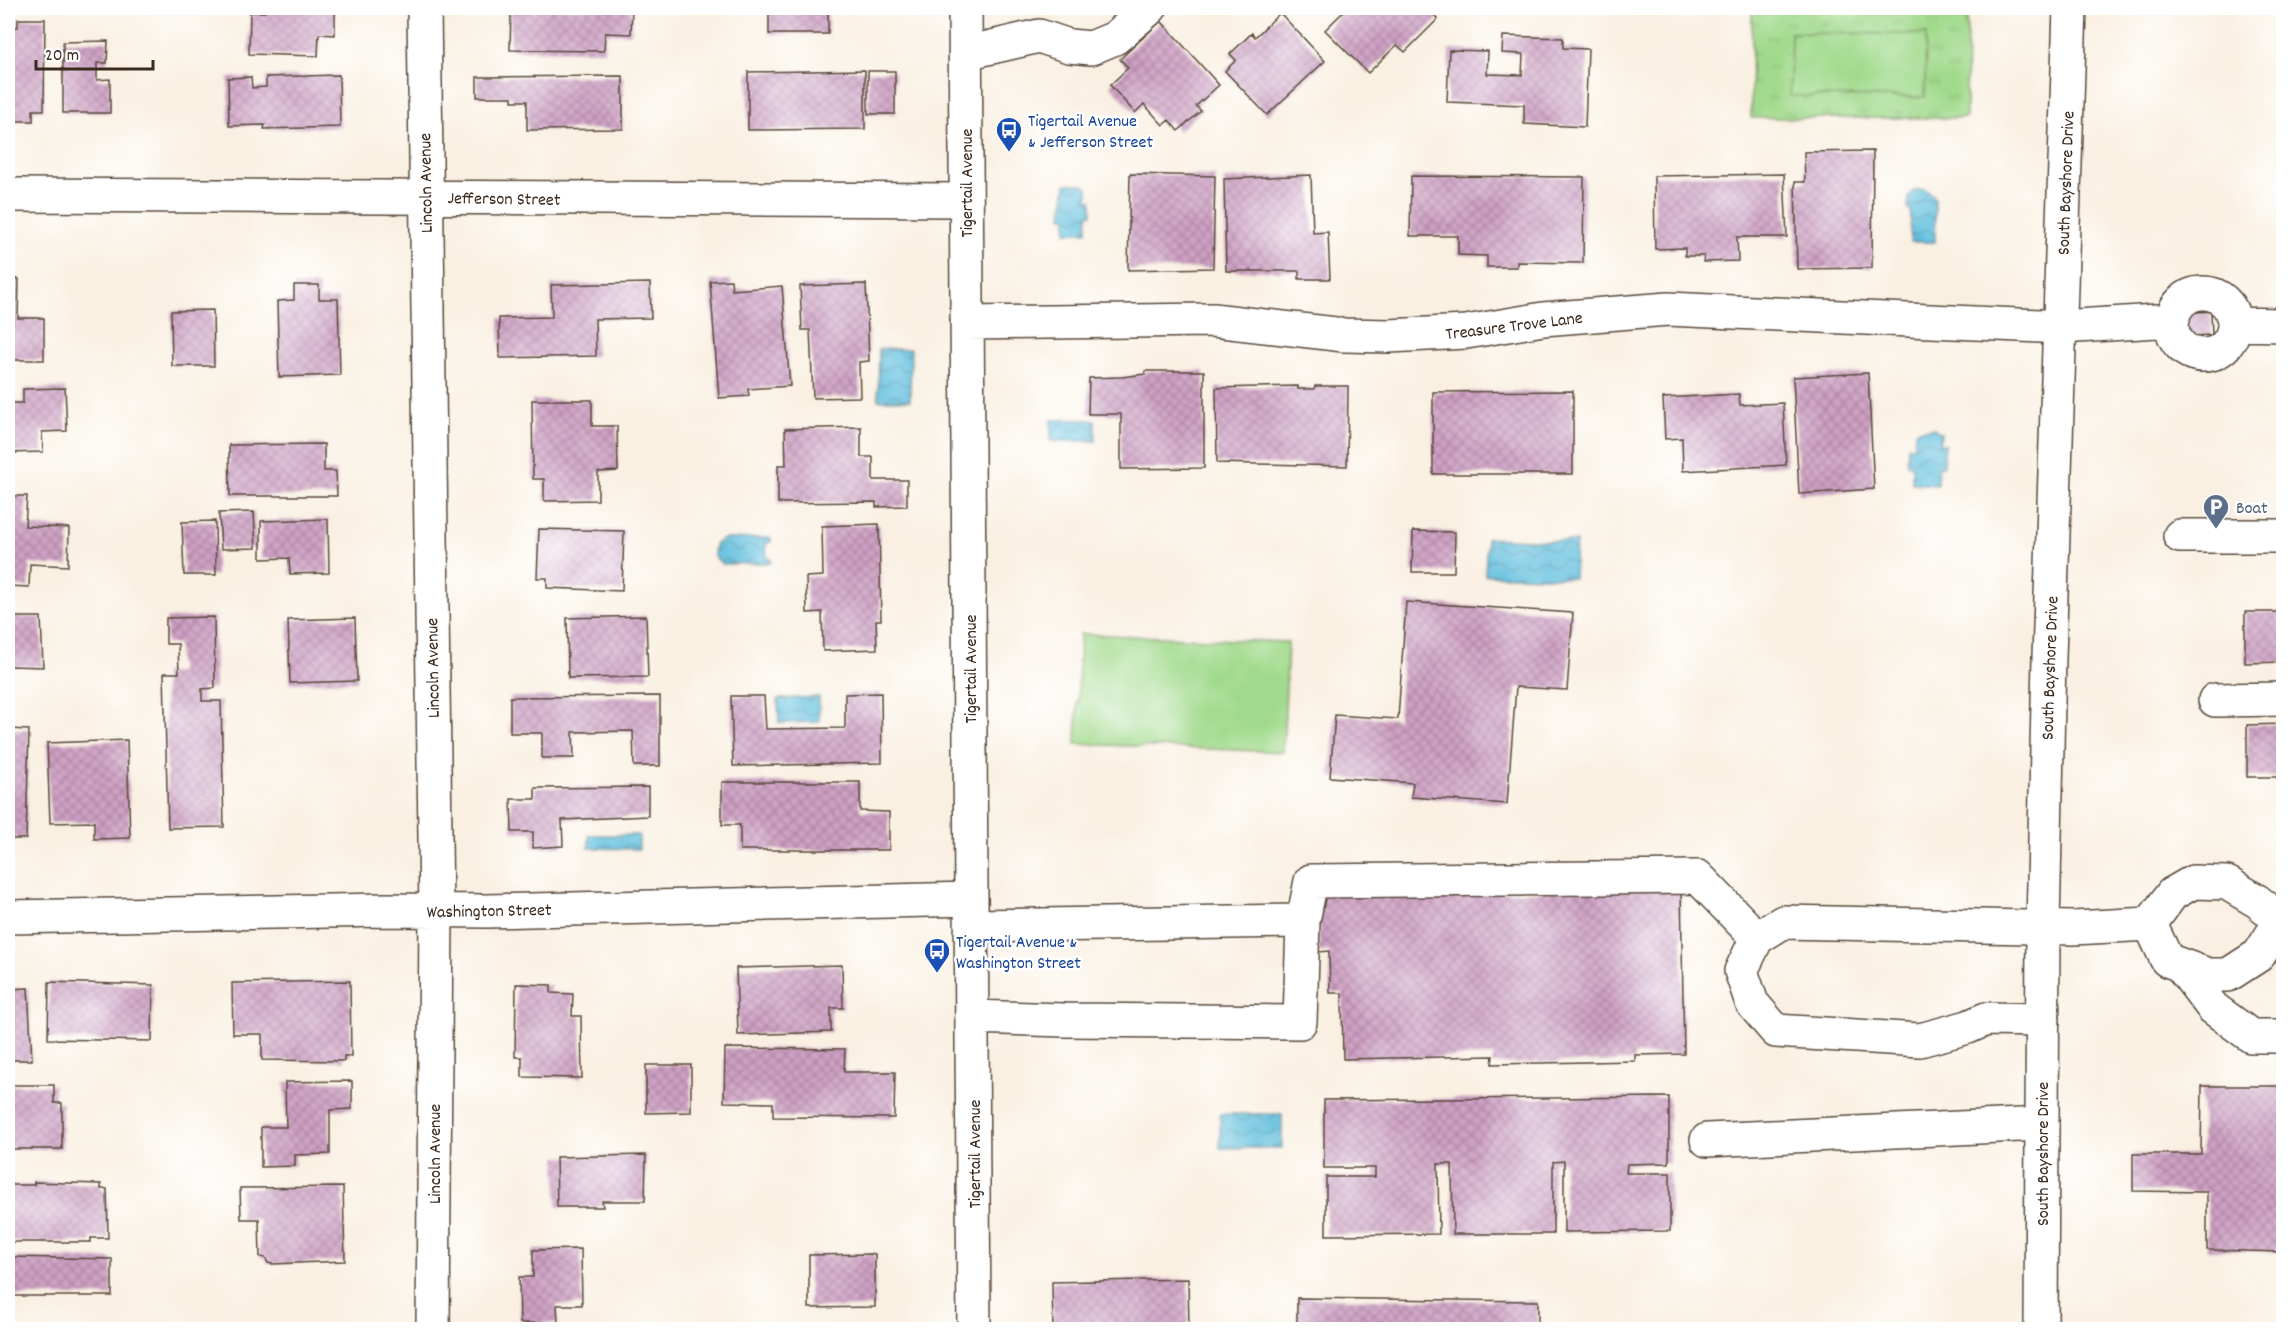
<svg xmlns="http://www.w3.org/2000/svg" width="2291" height="1337" font-family="Dekko,sans-serif">
<defs>
<pattern id="park-tufts" width="24" height="20" patternUnits="userSpaceOnUse" patternTransform="scale(1.5)"><rect width="24" height="20" fill="#a2da8d"/><path d="M3 7l-1-3M5 7V3M7 7l1-3M15 17l-1-3M17 17v-4M19 17l1-3" fill="none" stroke="#8cbb79"/></pattern>
<pattern id="water-waves" width="16" height="10" patternUnits="userSpaceOnUse" patternTransform="scale(1.5)"><rect width="16" height="10" fill="#60bfde"/><path d="M0 5q4-4 8 0t8 0" fill="none" stroke="#509bb3"/></pattern>
<pattern id="building-cross-hatch" width="8" height="8" patternUnits="userSpaceOnUse" patternTransform="scale(1.5)"><rect width="8" height="8" fill="#cfa1c5"/><path d="M0 0l8 8M0 8l8-8" fill="none" stroke="#a9839f"/></pattern>
</defs>
<rect width="100%" height="100%" fill="#fff"/>
<filter id="ink" filterUnits="userSpaceOnUse"><feTurbulence type="fractalNoise" baseFrequency=".0167" numOctaves="2"/><feDisplacementMap in="SourceGraphic" scale="12" xChannelSelector="R" yChannelSelector="G"/><feConvolveMatrix kernelMatrix="1 2 1 2 8 2 1 2 1" color-interpolation-filters="sRGB"/></filter>
<filter id="wash" filterUnits="userSpaceOnUse"><feTurbulence type="fractalNoise" baseFrequency=".008" numOctaves="4" result="noise"/><feDisplacementMap in="SourceGraphic" scale="24" xChannelSelector="R" yChannelSelector="G"/><feGaussianBlur stdDeviation="1.35" result="paint"/><feColorMatrix in="noise" values="0 0 0 0 0 0 0 0 0 0 0 0 0 0 0 0 0 1.4 0 .05"/><feComposite in="paint" operator="in"/></filter>
<g filter="url(#wash)">
<rect width="100%" height="100%" fill="#f9f0e2"/>
<path fill="url(#park-tufts)" stroke="#6e8256" stroke-width="1.5" d="M1752,9L1967,11L1966,118H1751Z"/>
<path fill="#a2da8d" stroke="#6e8256" stroke-width="1.5" d="M1791,33L1926,34L1925,97L1790,96Z
M1080,634L1288,642L1283,752L1076,744Z"/>
<path fill="url(#water-waves)" stroke="#4e747e" stroke-width="1.5" d="M1066,184H1083L1088,188V200H1092V214L1088,215L1087,232H1066L1067,217H1062Z
M1924,189L1933,195L1935,199V242H1910L1911,210L1908,209L1909,197L1915,190Z
M879,349H911L910,400H878Z
M1051,420H1095L1096,441H1051Z
M1934,428L1941,433L1940,444H1945L1943,466H1938L1937,485L1912,483V465L1907,464L1908,446L1914,447L1915,433L1919,429Z
M771,538V542L766,543L767,559H771V563L722,564L714,556L715,545L723,539Z
M1487,538L1576,542L1574,578L1485,575Z
M819,697V722L779,723L778,699Z
M589,835H639V849L589,848Z
M1220,1114H1282V1148H1220Z"/>
<g id="blocks">
<path fill="url(#building-cross-hatch)" d="M265,8H335V35L319,34L318,56L249,54L250,12H265Z
M511,8H632L631,34L605,33L604,51L510,50Z
M769,8H828V34H769Z
M1347,8H1427L1438,19L1405,52L1397,45L1368,73L1325,30Z
M1280,13L1325,61L1267,115L1225,71L1236,60L1230,54L1252,33L1255,37Z
M18,19H45L44,110H33V121H8V27H18Z
M1161,21L1219,85L1196,106L1201,111L1178,131L1169,120L1163,125L1144,104L1135,113L1110,85L1128,68L1120,59Z
M1503,36L1563,38V48L1588,49L1585,127L1524,124V105L1447,102L1449,50L1488,51L1487,74L1522,75L1523,54L1502,53Z
M108,41L107,63H97V80L110,79V113H63V42Z
M865,70V129L748,130V72Z
M868,71H895V114H868Z
M339,75L340,127L264,129L265,125L229,126L228,78L251,77L252,88L266,87V77Z
M623,76V129L527,130V101H512V97H477V77Z
M1873,151L1872,268L1797,269L1795,182H1805L1804,152Z
M1130,174L1215,176L1213,268L1128,270Z
M1784,174L1787,237H1737L1738,261L1703,262L1704,256H1685V248L1655,249L1654,176Z
M1311,175L1313,233L1328,232L1330,279H1299V271H1226L1224,179Z
M1411,176L1584,177L1583,263L1517,262V267H1487V256L1458,255V236H1410Z
M8,278L19,279L18,318H44V360H8Z
M731,280L732,290L782,286L790,386L748,389L749,396L719,398L710,281Z
M650,283L651,318L595,319L596,356L500,358L499,318L552,317L551,285Z
M866,284L869,361L859,362L860,397L813,398L810,330H802L800,286Z
M294,285H319V299H338L340,375L279,377L277,301L294,300Z
M213,310L214,366H172L171,311Z
M2211,311L2212,335L2188,336L2186,313Z
M1145,371H1204V468L1121,469V414H1088L1089,378L1122,377L1145,374Z
M1868,373L1874,489L1799,494L1793,377Z
M1298,386V389H1314L1315,386H1348L1347,466L1217,463L1216,388Z
M65,388L67,431L42,432L43,452L8,453V403H23V389Z
M1573,391V474H1433V392Z
M1739,394L1740,405L1783,403L1786,465L1683,471L1682,438L1665,439L1663,398Z
M532,400H592V426H617L618,471L598,472V500L544,501V479H533Z
M861,427V457H873V480H907V506L876,507V502L778,503V465H786L785,429Z
M324,444V471H336L337,496H230L229,445Z
M8,496H27L25,526L69,528L68,566L30,564L29,587L8,586Z
M254,512L256,548L221,549L219,513Z
M328,519L329,573L290,574L289,558L261,559V521Z
M215,521L216,575H184L182,522Z
M879,524L881,620H876L877,649L823,651L822,612L807,613L806,577L823,576L822,526Z
M539,529L624,531L622,591L547,588V578H537Z
M1413,531L1455,532L1454,572H1412Z
M1406,602L1573,613L1567,690L1516,687L1507,804L1411,797L1413,783L1330,777L1335,715L1398,719Z
M2245,612H2284V662L2245,663Z
M646,616L648,677L568,678L567,618Z
M8,617H41L43,667L10,666V679H8Z
M214,617L215,688L202,689V701H221L224,827L168,828L164,673H179L178,644H166V618Z
M355,618L357,681L290,683L288,620Z
M881,693L882,763L733,766L731,696H764L766,729L845,728V694Z
M660,696V766H634L633,731L573,732L574,758H542V733H510V697Z
M2284,724V777H2247V725Z
M8,729L29,730L26,839H8Z
M127,740L130,838L94,839V822L50,823L47,743Z
M722,782H860V811L889,812V850H740V825H722Z
M648,787V816L562,820L563,846L533,848V832H512L511,799H535V788Z
M1681,889L1684,1054L1635,1055V1061L1492,1064L1493,1056L1343,1059L1342,993H1330L1329,951L1319,952L1318,895Z
M842,965L843,1008H831V1032L738,1035L736,968Z
M350,981L351,1056H344V1061L262,1060V1034H233L232,983Z
M49,982L153,985L152,1041L48,1039Z
M516,984L551,985V993L573,994L572,1016H581L582,1078L522,1077V1057H515Z
M28,988L32,1060H8V989Z
M725,1048L845,1049L844,1072H895L894,1118L773,1117V1103L724,1102Z
M646,1065H691V1112L646,1113Z
M352,1081V1109L330,1110V1154L295,1155V1166L261,1167V1127H286L285,1082Z
M8,1085H54V1103H62V1149H8Z
M2202,1086H2284V1252L2207,1250V1192L2133,1191V1154H2201Z
M1669,1097V1163L1627,1164L1626,1173H1670V1231L1564,1232V1161L1553,1162V1234H1453L1452,1164H1438L1439,1234L1326,1235V1177H1375V1168H1324V1100Z
M646,1155L645,1201H602L603,1207H557L556,1157Z
M34,1182L101,1184V1189H107L108,1238H91V1242H8V1185H34Z
M343,1187L345,1261L272,1264L268,1263L265,1258L260,1257L259,1219H241L240,1188Z
M581,1249L582,1305H557L558,1323H520L519,1277H533V1250Z
M875,1254V1307L809,1308V1255Z
M8,1257L112,1259V1296H8Z
M1188,1279L1189,1327L1053,1330L1052,1282Z
M1297,1298L1538,1301V1330H1297Z"/>
</g>
</g>
<g filter="url(#ink)">
<use href="#blocks" fill-opacity="0" stroke="#58483b" stroke-width="1.5"/>
<g fill="none" stroke-linecap="round" stroke-linejoin="round">
<g stroke="#58483b" stroke-width="36">
<path id="minor" d="M424,8L436,912L433,1330
M965,8L974,1330
M966,53L1039,36L1069,46L1091,48L1115,38L1150,8
M8,195L965,200
M2172 324a31 31 0 1 1 62 0a31 31 0 1 1-62 0Z
M968,323L1213,320L1344,335L1389,336L1466,332L1543,319L1668,309L2061,327L2173,320
M2234,324L2284,325
M2180,536H2284
M2215,700L2284,699
M2193,882L2227,883L2257,901L2281,920L2259,955L2228,975H2208L2167,960L2150,924L2172,894Z
M8,917L385,910L487,911L970,899
M1303,921L1311,881L1698,877L1757,938
M972,926L1303,921L1300,1022L1064,1020L974,1017
M2181,966L2213,1008L2251,1036H2284
M2043,1020L1986,1019L1968,1027L1920,1040L1776,1031L1752,1003L1741,971L1757,938L1783,922L2073,928L2150,924
M1707,1140L2042,1124"/>
</g>
<g stroke="#58483b" stroke-width="36">
<path id="major" d="M2041,1330L2043,927L2049,658L2070,8"/>
</g>
<use href="#minor" stroke="#fff" stroke-width="33"/>
<use href="#major" stroke="#fff" stroke-width="33"/>
</g>
</g>
<defs>
<g id="bus-pin" transform="scale(1.35)"><path d="M0 17L-7.5 6A9.5 9.5 0 1 1 7.5 6Z" fill="#1a4fb4" stroke="#fff"/><path d="M-5-6H5V4H4V6H2V4H-2V6H-4V4H-5ZM-3.5-4V0h7V-4ZM-3.5 1.2v1.5H-2V1.2ZM2 1.2v1.5H3.5V1.2Z" fill="#fff"/></g>
<g id="parking-pin" transform="scale(1.35)"><path d="M0 17L-7.5 6A9.5 9.5 0 1 1 7.5 6Z" fill="#5c6f8a" stroke="#fff"/><path d="M-3.5-5.5H1a3.5 3.5 0 0 1 0 7H-1V5.5H-3.5ZM-1-3.4V-.6H.8a1.4 1.4 0 0 0 0-2.8Z" fill="#fff"/></g>
</defs>
<g fill-rule="evenodd">
<use href="#bus-pin" x="1009" y="130"/>
<use href="#parking-pin" x="2216" y="507"/>
<use href="#bus-pin" x="937" y="951"/>
</g>
<g text-anchor="middle" stroke-width="5" stroke-linejoin="round" paint-order="stroke">
<g font-size="18" fill="#164399" stroke="#fff" text-anchor="start">
<text x="1028" y="126">Tigertail Avenue<tspan x="1028" dy="21">&amp; Jefferson Street</tspan></text>
<text x="956" y="947">Tigertail Avenue &amp;<tspan x="956" dy="21">Washington Street</tspan></text>
</g>
<g font-size="18" fill="#3b2a1e" stroke="#fff">
<text transform="translate(425 183) rotate(-91)" y="6">Lincoln Avenue</text>
<text transform="translate(966 183) rotate(-90)" y="6">Tigertail Avenue</text>
<text transform="translate(2065 183) rotate(-88)" y="6">South Bayshore Drive</text>
<text transform="translate(504 198) rotate(1)" y="6">Jefferson Street</text>
<text transform="translate(1514 325) rotate(-7)" y="6">Treasure Trove Lane</text>
<text transform="translate(432 668) rotate(-91)" y="6">Lincoln Avenue</text>
<text transform="translate(2049 668) rotate(-88)" y="6">South Bayshore Drive</text>
<text transform="translate(970 669) rotate(-90)" y="6">Tigertail Avenue</text>
<text transform="translate(489 910) rotate(-1)" y="6">Washington Street</text>
<text transform="translate(434 1154) rotate(-90)" y="6">Lincoln Avenue</text>
<text transform="translate(974 1154) rotate(-90)" y="6">Tigertail Avenue</text>
<text transform="translate(2042 1154) rotate(-90)" y="6">South Bayshore Drive</text>
</g>
<g font-size="18" fill="#4e5e75" stroke="#fff" text-anchor="start">
<text x="2236" y="513">Boat</text>
</g>
</g>
<rect width="2291" height="1337" fill="none" stroke="#fff" stroke-width="30"/>
<path d="M36 60v9h117v-9" fill="none" stroke="#3b2a1e" stroke-width="3"/>
<text x="45" y="60" font-size="18" fill="#3b2a1e" stroke="#ffffff" stroke-width="4.5" paint-order="stroke">20 m</text>
</svg>
